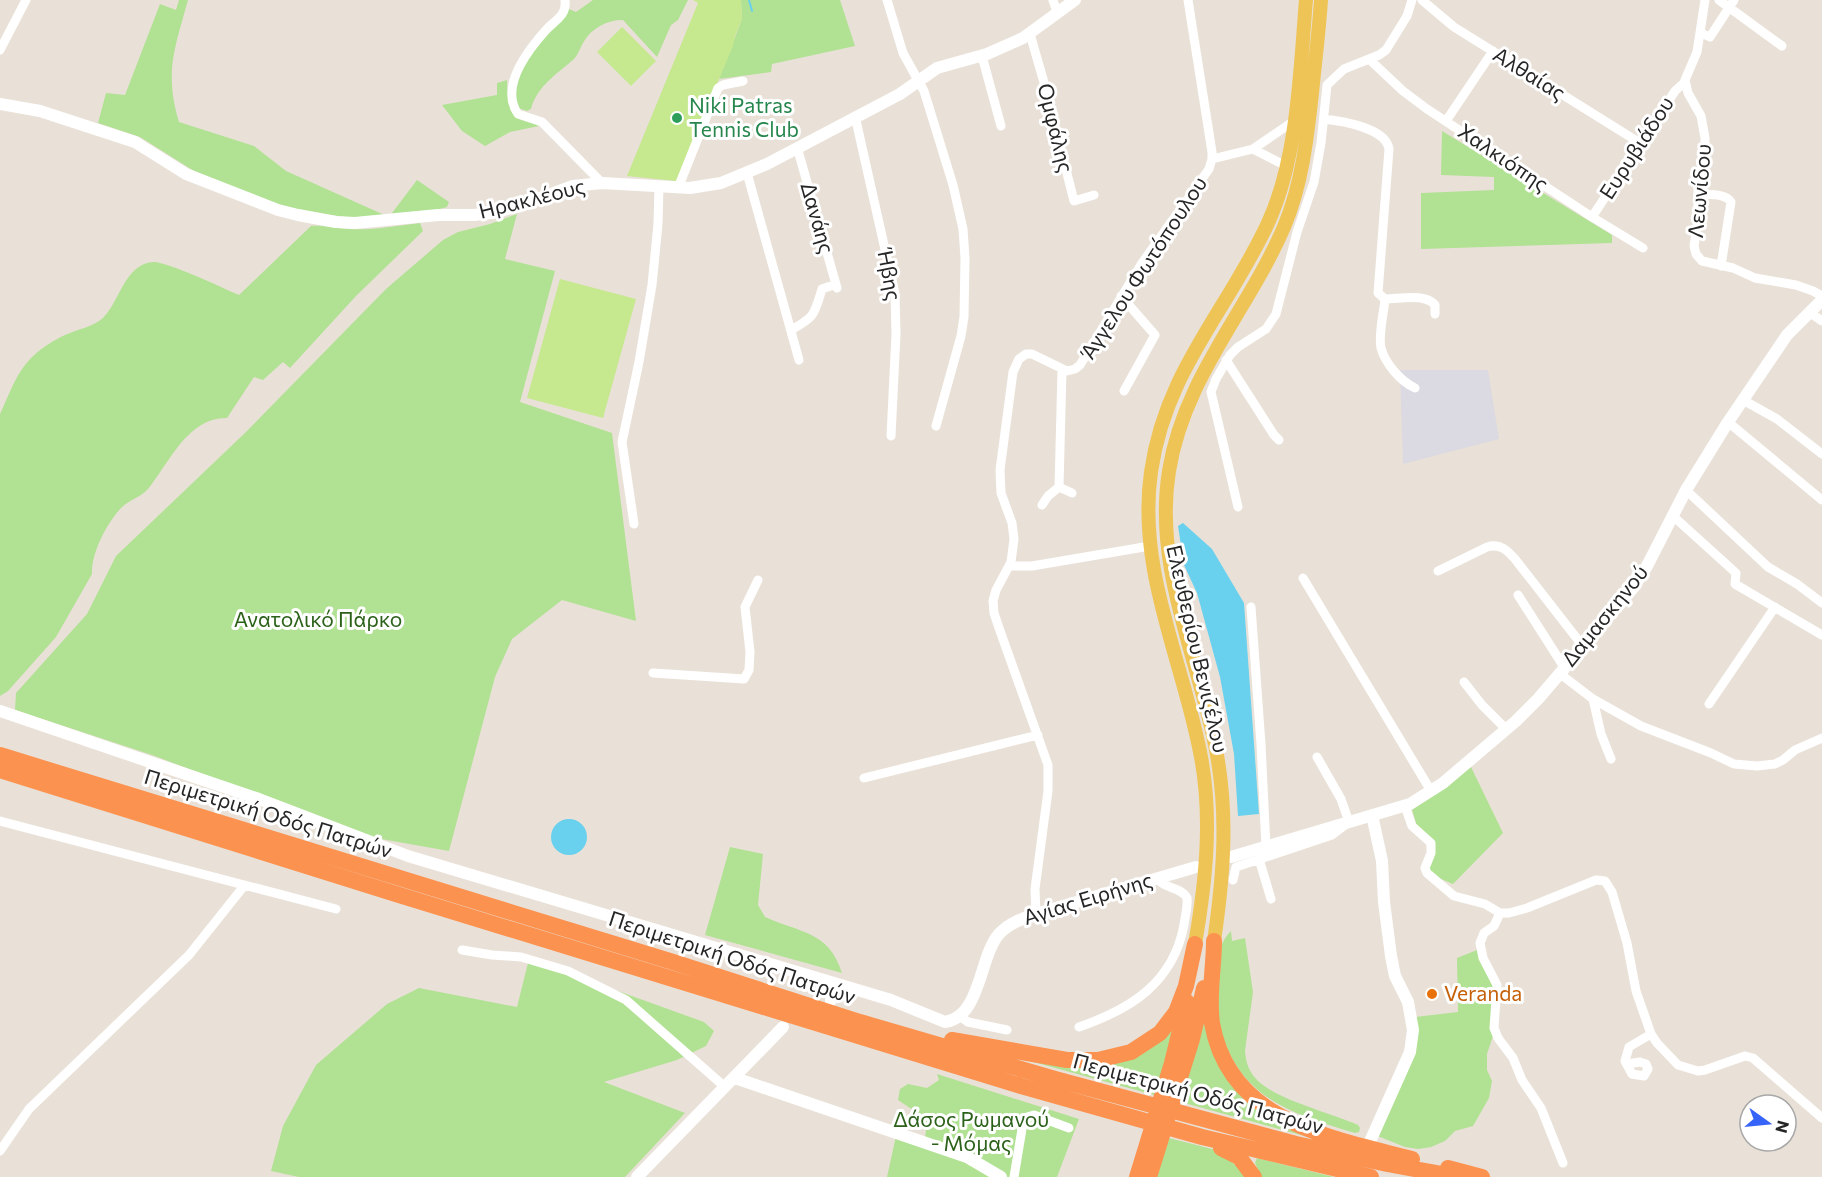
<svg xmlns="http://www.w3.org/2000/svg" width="1822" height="1177" font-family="Commissioner,sans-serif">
<rect width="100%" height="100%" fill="#e9e1d7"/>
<path fill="#dbd9e1" d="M1400,370H1488L1499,439L1403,464Z"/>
<path fill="#b1e193" d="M179,0H188C175,48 164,72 179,122L254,146L286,171L389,217L417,180L449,202L447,207L421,214L359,219L288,209L194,171L140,137L98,123L106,93L125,95L160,4L176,10Z
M593,0H688L678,20L671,25L657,57L623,20C607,20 591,28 583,43C580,48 578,55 574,59C557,74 537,86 531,109L527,111L518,108C502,75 547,34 566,11L569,9L576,12Z
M741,0H840L855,46L772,64L771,72L719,79L742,19Z
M507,80C508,114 513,110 539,126L510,132L485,146L462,131L442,105L497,95V83Z
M1442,131L1612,235V243L1421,249V193L1494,190V177L1441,175Z
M517,214L505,259L555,271L520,402L612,433L636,621L562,600L512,639L495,677L449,851L370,837L152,755L15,710L16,693L87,614L116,556L247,431L386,289L443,240L458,232L490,224Z
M420,223L423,231L356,296L290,368L283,362L263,380L254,377L227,418C188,417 169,463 148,489C141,497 129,500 121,508C107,523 91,553 92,574L56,637L8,691L0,696V414C9,395 16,373 31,358C40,349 54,340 65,335C78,329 93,327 103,318C120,301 125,264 153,262C166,261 223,288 239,295L311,226C321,225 330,227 339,228C365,232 394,226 420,223Z
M1471,767L1503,833L1453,884C1436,876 1423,876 1433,855L1416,823L1411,806Z
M730,847L763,854L758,905L765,917C800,933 829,931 842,973L705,935Z
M1231,931L1232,941L1245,938L1253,992L1245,1051C1246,1063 1249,1072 1258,1081C1278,1100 1331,1113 1358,1125L1360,1128L1359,1132L1355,1133C1297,1115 1248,1102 1224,1041C1222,1035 1219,1029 1218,1024C1215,1012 1217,998 1218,987C1218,965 1215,947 1231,931Z
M1477,950L1494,982L1493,1036L1487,1054V1070L1492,1081L1489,1098L1473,1126L1455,1131L1445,1141L1431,1147L1418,1149L1405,1147L1375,1135L1403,1076L1415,1017L1458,1012L1457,958Z
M529,959L704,1022L714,1031L706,1046L677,1060L604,1082L685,1113L625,1177H299L271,1171L283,1126L316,1065L387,1004L419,988L517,1007Z
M1205,1007L1234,1088L1243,1099L1262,1114L1345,1147L1177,1101Z
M1175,1022L1158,1096L1008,1055L1088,1067Z
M937,1074L1079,1119L1057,1177H887L896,1136L923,1145L926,1132L922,1116L898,1100L900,1089L908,1084L927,1088L939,1080Z
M1165,1137L1220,1151L1248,1177H1153Z
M1257,1158L1334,1177H1261L1255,1163Z"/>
<path fill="#c6e88f" d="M693,0H741L742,19L735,36L733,46L676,181L627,176L698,3Z
M622,27L656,61L631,86L597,52Z
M560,279L636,299L603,418L527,398Z"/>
<path fill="#69d0ed" d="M1183,523L1212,549L1244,603L1259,814L1238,816L1234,754L1220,677L1197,593L1184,565L1178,526Z
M551 837a18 18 0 1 1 36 0a18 18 0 1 1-36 0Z"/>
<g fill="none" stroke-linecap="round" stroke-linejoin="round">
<path stroke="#69d0ed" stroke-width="2" d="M749,0L752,11"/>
<path stroke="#fff" stroke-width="9" d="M565,0C567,16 555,20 546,30C528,50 499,87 518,114L542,122L602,183
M887,0L903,53L924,91L953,185L963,229L965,258L964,317L961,336L936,426
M1053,0L1057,12
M1422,0L1454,27L1640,143
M1705,0L1697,52L1685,80L1688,93L1701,116L1705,138V150L1698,189V221L1694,246L1696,254L1702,261L1733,268L1755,278L1796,285L1813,291L1822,296
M1719,0L1782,46
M1701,33L1710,37L1734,0
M1030,34L1043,79L1074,201L1094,195
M0,50L26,0
M982,56L1001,126
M1369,59L1403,91L1427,109L1592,217L1643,248
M1327,85L1344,69L1379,55L1386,50L1407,16L1412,0
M855,116L895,294L896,334L891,436
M1324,119C1342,121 1386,128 1389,149L1378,293L1385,299C1400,299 1425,293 1435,305V314
M1446,121L1493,51
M797,147L837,288
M1253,149L1286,166
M1212,159L1253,149L1294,121
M747,173L799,360
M678,188L718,88L723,85L743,81
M1698,194C1709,195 1725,193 1731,202L1721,266
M1592,217L1675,91L1685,82
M1121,296L1155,335L1124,391
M1385,299C1384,311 1378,336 1381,348C1385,363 1400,381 1415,388
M1809,312L1822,321
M791,330C815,317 814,315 822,289L836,284
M1226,360L1274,435L1279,440
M1743,400L1777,419L1822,454
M1728,422L1822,500
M1059,487L1062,370
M1059,487L1072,493
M1686,490L1768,567L1797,584L1822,603
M1042,505L1048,496L1059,487
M1238,507L1211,392L1216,379L1230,355L1238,347L1266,329L1276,314L1297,232L1314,182L1321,143L1327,85
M1673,516L1736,573L1735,584L1822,635
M634,524L622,442L639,362L652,285L658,224L659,186
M1009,566H1032L1150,546
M1438,571L1487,547C1500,543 1507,550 1515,559L1582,645
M1303,578L1431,791
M1518,595L1564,667
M1251,607L1261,744L1266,847
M653,673L744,679L749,670L750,652L745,607L758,580
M1559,673L1593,699L1601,734L1611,759
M1464,682L1482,705L1506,729
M1593,699L1641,726L1711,753L1734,764L1757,766L1775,764L1783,760L1795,750L1822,738
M1709,704L1775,607
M864,778L1038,735
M1405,806L1412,826L1431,843V853L1425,868L1427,873L1454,896L1485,904L1500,913
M0,821L336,909
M1259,859L1271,899
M1233,880L1236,867L1332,835L1349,822L1341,799L1317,757
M1500,913H1509L1527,908L1596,880L1605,881L1612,892L1627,943L1636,991L1651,1034L1657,1043L1678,1065L1698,1071L1705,1070L1745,1056L1753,1058L1822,1118
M1500,913L1494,926L1484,933L1480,943L1483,958L1497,985L1494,1028L1498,1038L1513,1058L1522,1080L1541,1108L1563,1163
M1036,914L1035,889L1048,791V765L999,628L994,613L993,601L996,590L1011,562L1014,539L1012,523L1001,493L1000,470L1013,372L1019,359L1026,354H1032L1067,371L1075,369L1080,365L1142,263L1209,169L1212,159V152L1188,0
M462,950L492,955L521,957L568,971L626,1000L725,1087
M958,1015L968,1022L1007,1030
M1079,1027C1131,1009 1173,983 1184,925C1185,916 1188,907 1187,898C1181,886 1164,890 1158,878
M1627,1064L1640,1062L1646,1064L1648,1069L1644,1076L1632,1074L1625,1061L1629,1047L1651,1034
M0,1151L29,1109L189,955L244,886
M1014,1177L1023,1123L1027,1117L1034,1115L1069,1128"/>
<path stroke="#fff" stroke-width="12" d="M0,104L40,111L135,142L186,174L278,210L298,215L336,222L355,223L438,215H474L491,213L519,206L573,186L602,183L690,188L721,183L767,164L900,94L937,68L987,54L1023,38L1075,0
M0,711L259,799L408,856L891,1000L945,1022C981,1017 979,957 999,934C1009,923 1023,918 1036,914L1196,867
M1231,857L1410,804L1443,783L1516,721L1538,699L1633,588L1647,566L1686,490L1728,422L1787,335L1822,300
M831,1000L843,986
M735,1078L967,1157L1001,1177
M1364,1155L1410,1052L1413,1030L1408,1002L1395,976L1391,956L1384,902L1382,861L1372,815
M637,1177L783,1027"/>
<path stroke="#efc457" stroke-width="14" d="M1214,941C1224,873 1229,808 1214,740C1195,651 1154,563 1169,471C1184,377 1248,311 1284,227C1302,184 1307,139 1312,93C1315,62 1319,31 1321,0
M1195,944C1206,881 1213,815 1200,752C1182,659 1137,569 1151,472C1165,371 1228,310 1268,223C1298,158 1300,71 1306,0"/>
<path stroke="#fc924f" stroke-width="16" d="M0,755L673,962L860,1022L1055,1079L1296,1144L1387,1164L1459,1177
M0,770L396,894L1021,1086L1202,1137L1371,1177
M1214,941C1214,968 1208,996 1212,1023C1229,1122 1331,1138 1412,1159
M952,1040L1067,1060H1098L1131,1052L1160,1033L1176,1012L1186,986L1195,944
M1221,1148L1239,1157L1254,1177
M1448,1168L1482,1177
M1137,1177L1172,1063L1187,1002
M1149,1177L1192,1039L1204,988"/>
</g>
<circle fill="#2e9e5b" stroke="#fff" stroke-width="2" cx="677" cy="118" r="6"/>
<circle fill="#e8710a" stroke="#fff" stroke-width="2" cx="1432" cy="994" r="6"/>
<g text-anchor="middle" stroke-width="6" stroke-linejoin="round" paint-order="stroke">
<g font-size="21" fill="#262626" stroke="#fff">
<text transform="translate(1529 74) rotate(32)" y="7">Αλθαίας</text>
<text transform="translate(1055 128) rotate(76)" y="7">Ομφάλης</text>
<text transform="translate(1637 148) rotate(-57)" y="7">Ευρυβιάδου</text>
<text transform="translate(1503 158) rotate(34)" y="7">Χαλκιόπης</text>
<text transform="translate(1700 191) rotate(-85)" y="7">Λεωνίδου</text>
<text transform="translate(532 199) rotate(-14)" y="7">Ηρακλέους</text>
<text transform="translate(817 218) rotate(74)" y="7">Δανάης</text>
<text transform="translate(1144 268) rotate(-57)" y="7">Άγγελου Φωτόπουλου</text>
<text transform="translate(889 275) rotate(79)" y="7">Ήβης</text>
<text transform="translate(1605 616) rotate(-51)" y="7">Δαμασκηνού</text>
<text transform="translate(1197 649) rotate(77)" y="7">Ελευθερίου Βενιζέλου</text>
<text transform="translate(268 814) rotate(17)" y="7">Περιμετρική Οδός Πατρών</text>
<text transform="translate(1088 899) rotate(-17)" y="7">Αγίας Ειρήνης</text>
<text transform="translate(732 958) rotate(18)" y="7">Περιμετρική Οδός Πατρών</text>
<text transform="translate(1198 1094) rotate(15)" y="7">Περιμετρική Οδός Πατρών</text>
</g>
<g font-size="21" fill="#27864d" stroke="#fff" text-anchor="start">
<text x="689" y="113">Niki Patras<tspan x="689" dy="24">Tennis Club</tspan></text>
</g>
<g font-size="21" fill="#2b6119" stroke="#fff">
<text x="318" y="627">Ανατολικό Πάρκο</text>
<text x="971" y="1127">Δάσος Ρωμανού<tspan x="971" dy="24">- Μόμας</tspan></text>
</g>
<g font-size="21" fill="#c56008" stroke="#fff" text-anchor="start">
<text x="1444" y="1001">Veranda</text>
</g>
</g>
<g transform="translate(1768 1123) rotate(105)"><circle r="28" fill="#ffffff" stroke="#a8a8a8" stroke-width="1.5"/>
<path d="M0-4.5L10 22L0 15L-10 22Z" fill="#3663f8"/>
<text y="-9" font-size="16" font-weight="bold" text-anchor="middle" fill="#262626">N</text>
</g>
</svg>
